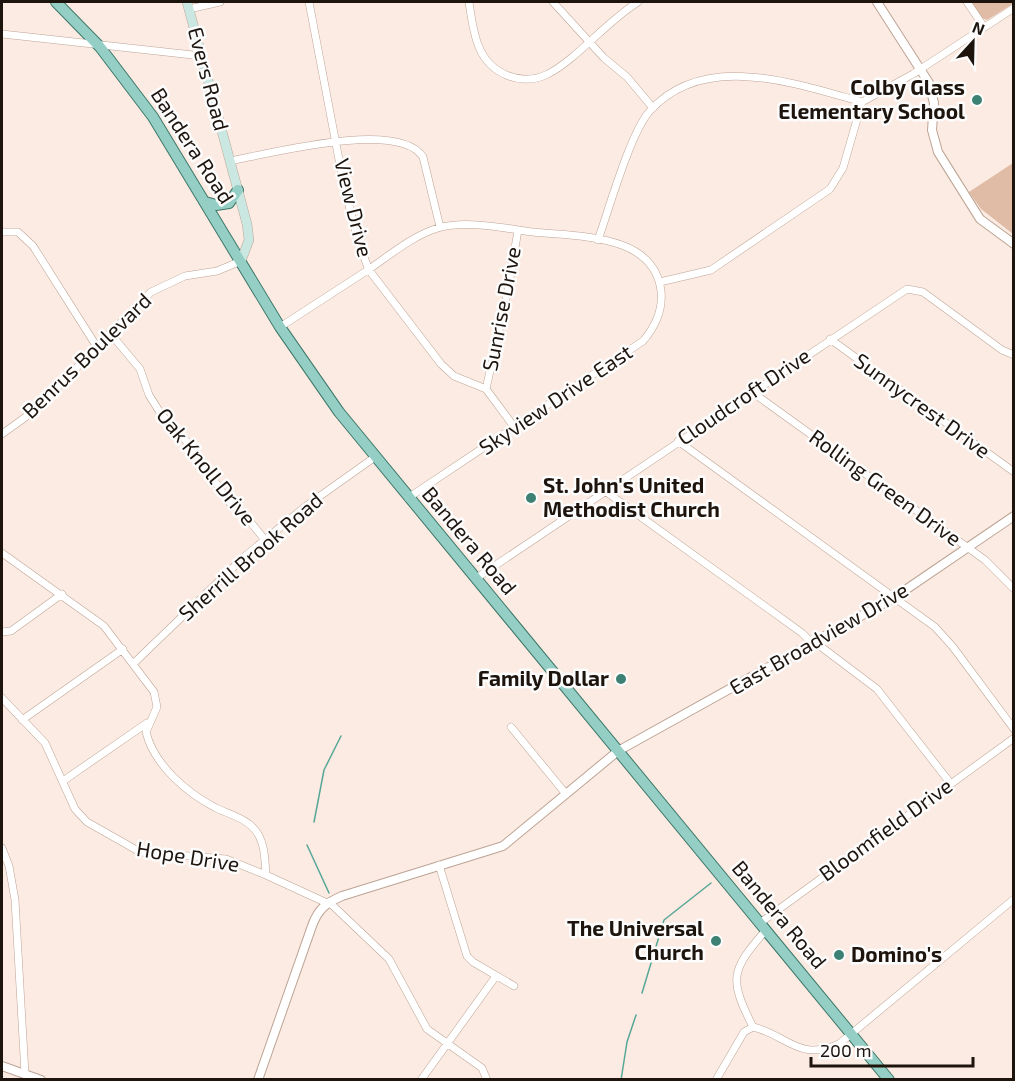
<svg xmlns="http://www.w3.org/2000/svg" width="1015" height="1081" font-family="'Exo 2',sans-serif">
<rect width="100%" height="100%" fill="#fcebe2"/>
<path fill="#e0bba5" d="M971,2H1013L1014,3L987,20L982,18Z
M1013,163V234L981,209L969,192Z"/>
<g fill="none" stroke-linecap="round" stroke-linejoin="round">
<path stroke="#57a798" stroke-width="1.5" d="M314,822L324,770L341,736
M307,845L329,893
M642,993L664,920L711,883
M621,1080L627,1042L636,1015"/>
<g stroke="#bda495" stroke-width="8">
<path id="minor" d="M309,2L344,186L359,244L369,270L441,364L454,376L486,389L515,428
M469,2C471,16 473,33 479,47C490,74 521,87 548,74C577,59 607,21 638,2
M553,2L604,58L627,77L653,108
M967,2L984,27
M189,9L220,2
M2,34L202,56
M862,102L913,74L1014,8
M230,161C268,154 398,119 423,157L440,227
M2,232H18L33,246L97,347
M598,240C609,209 630,134 649,112C703,50 797,84 862,102
M660,282L711,270L830,189L843,168L862,102
M280,327C309,308 339,289 368,270C390,255 412,236 438,228C467,220 503,228 533,232C577,237 654,233 661,291C663,310 655,327 643,341L408,498
M110,333L140,369L149,395L161,414L188,443L230,503L244,514L265,540
M830,339L1014,472
M486,389L508,290L518,230
M752,392L985,560L1014,589
M2,434L34,411L151,292L185,276L217,271L241,261
M678,441L935,627L953,647L1014,729
M605,491L802,633L813,644
M2,553L104,626L154,692L157,707L146,732C154,765 187,793 216,808C231,815 249,819 258,834C265,846 265,861 266,875L327,903
M475,579L907,289L923,292L1002,350L1014,355
M2,632L11,631L62,594
M816,643L877,689L951,784
M133,664L244,557L306,506L375,457
M2,698L45,743L75,809L87,822L140,852L226,859L266,875
M22,720L123,649
M511,727L566,794
M63,781L147,723
M2,848L9,866L15,900L25,1074
M439,865L467,956L473,962L514,986
M329,902L389,959L427,1029L482,1068L487,1080
M760,923L1014,738
M753,1027C729,979 730,971 766,930
M421,1080L496,976
M716,1080L744,1032L753,1027C787,1035 799,1062 839,1044L1014,899"/>
</g>
<g stroke="#bda495" stroke-width="10">
<path id="tertiary" d="M877,2L929,83L934,103L932,130L938,152L980,219L1014,244
M2,1066L41,1080
M258,1080L312,926C318,909 326,903 342,896L503,846L618,751L895,597L1014,516"/>
</g>
<g stroke="#bda495" stroke-width="10">
<path id="secondary" d="M187,2L247,224L249,240L241,261"/>
</g>
<g stroke="#3d786a" stroke-width="12">
<path id="primary" d="M56,2L100,47L153,117L280,327L339,412L889,1080
M205,202L216,205L229,203L238,190"/>
</g>
<use href="#minor" stroke="#fff" stroke-width="7"/>
<use href="#tertiary" stroke="#fff" stroke-width="8"/>
<use href="#secondary" stroke="#cae7e1" stroke-width="9"/>
<use href="#primary" stroke="#95cec4" stroke-width="10"/>
</g>
<g fill="#3d8174" stroke="#fcfcfc" stroke-width="2">
<circle cx="977" cy="100" r="6"/>
<circle cx="531" cy="498" r="6"/>
<circle cx="621" cy="679" r="6"/>
<circle cx="716" cy="941" r="6"/>
<circle cx="839" cy="955" r="6"/>
</g>
<g text-anchor="middle" stroke-width="5" stroke-linejoin="round" paint-order="stroke">
<g font-size="21" fill="#1d140e" stroke="#fcfcfc">
<text transform="translate(208 79) rotate(75)" y="7">Evers Road</text>
<text transform="translate(192 146) rotate(57)" y="7">Bandera Road</text>
<text transform="translate(353 208) rotate(76)" y="7">View Drive</text>
<text transform="translate(502 309) rotate(-79)" y="7">Sunrise Drive</text>
<text transform="translate(87 356) rotate(-44)" y="7">Benrus Boulevard</text>
<text transform="translate(744 397) rotate(-34)" y="7">Cloudcroft Drive</text>
<text transform="translate(556 400) rotate(-34)" y="7">Skyview Drive East</text>
<text transform="translate(922 406) rotate(36)" y="7">Sunnycrest Drive</text>
<text transform="translate(206 467) rotate(51)" y="7">Oak Knoll Drive</text>
<text transform="translate(885 488) rotate(36)" y="7">Rolling Green Drive</text>
<text transform="translate(469 541) rotate(50)" y="7">Bandera Road</text>
<text transform="translate(251 557) rotate(-41)" y="7">Sherrill Brook Road</text>
<text transform="translate(819 639) rotate(-30)" y="7">East Broadview Drive</text>
<text transform="translate(886 830) rotate(-36)" y="7">Bloomfield Drive</text>
<text transform="translate(188 857) rotate(9)" y="7">Hope Drive</text>
<text transform="translate(779 915) rotate(50)" y="7">Bandera Road</text>
</g>
<g font-size="21" font-weight="bold" fill="#1d140e" stroke="#fcfcfc" text-anchor="end">
<text x="965" y="95">Colby Glass<tspan x="965" dy="24">Elementary School</tspan></text>
<text x="543" y="493" text-anchor="start">St. John's United<tspan x="543" dy="24">Methodist Church</tspan></text>
<text x="609" y="686">Family Dollar</text>
<text x="704" y="936">The Universal<tspan x="704" dy="24">Church</tspan></text>
<text x="851" y="962" text-anchor="start">Domino's</text>
</g>
</g>
<rect width="1015" height="1081" fill="none" stroke="#1d140e" stroke-width="6"/>
<g transform="translate(973 42) rotate(22)" stroke="#fcfcfc" stroke-width="4.5" paint-order="stroke">
<path d="M0-4.5L10 22L0 15L-10 22Z" fill="#1d140e"/>
<text y="-9" font-size="16" font-weight="bold" text-anchor="middle" fill="#1d140e">N</text>
</g>
<path d="M811 1057v9h162v-9" fill="none" stroke="#1d140e" stroke-width="3"/>
<text x="820" y="1057" font-size="18" fill="#1d140e" stroke="#fcfcfc" stroke-width="4.5" paint-order="stroke">200 m</text>
</svg>
